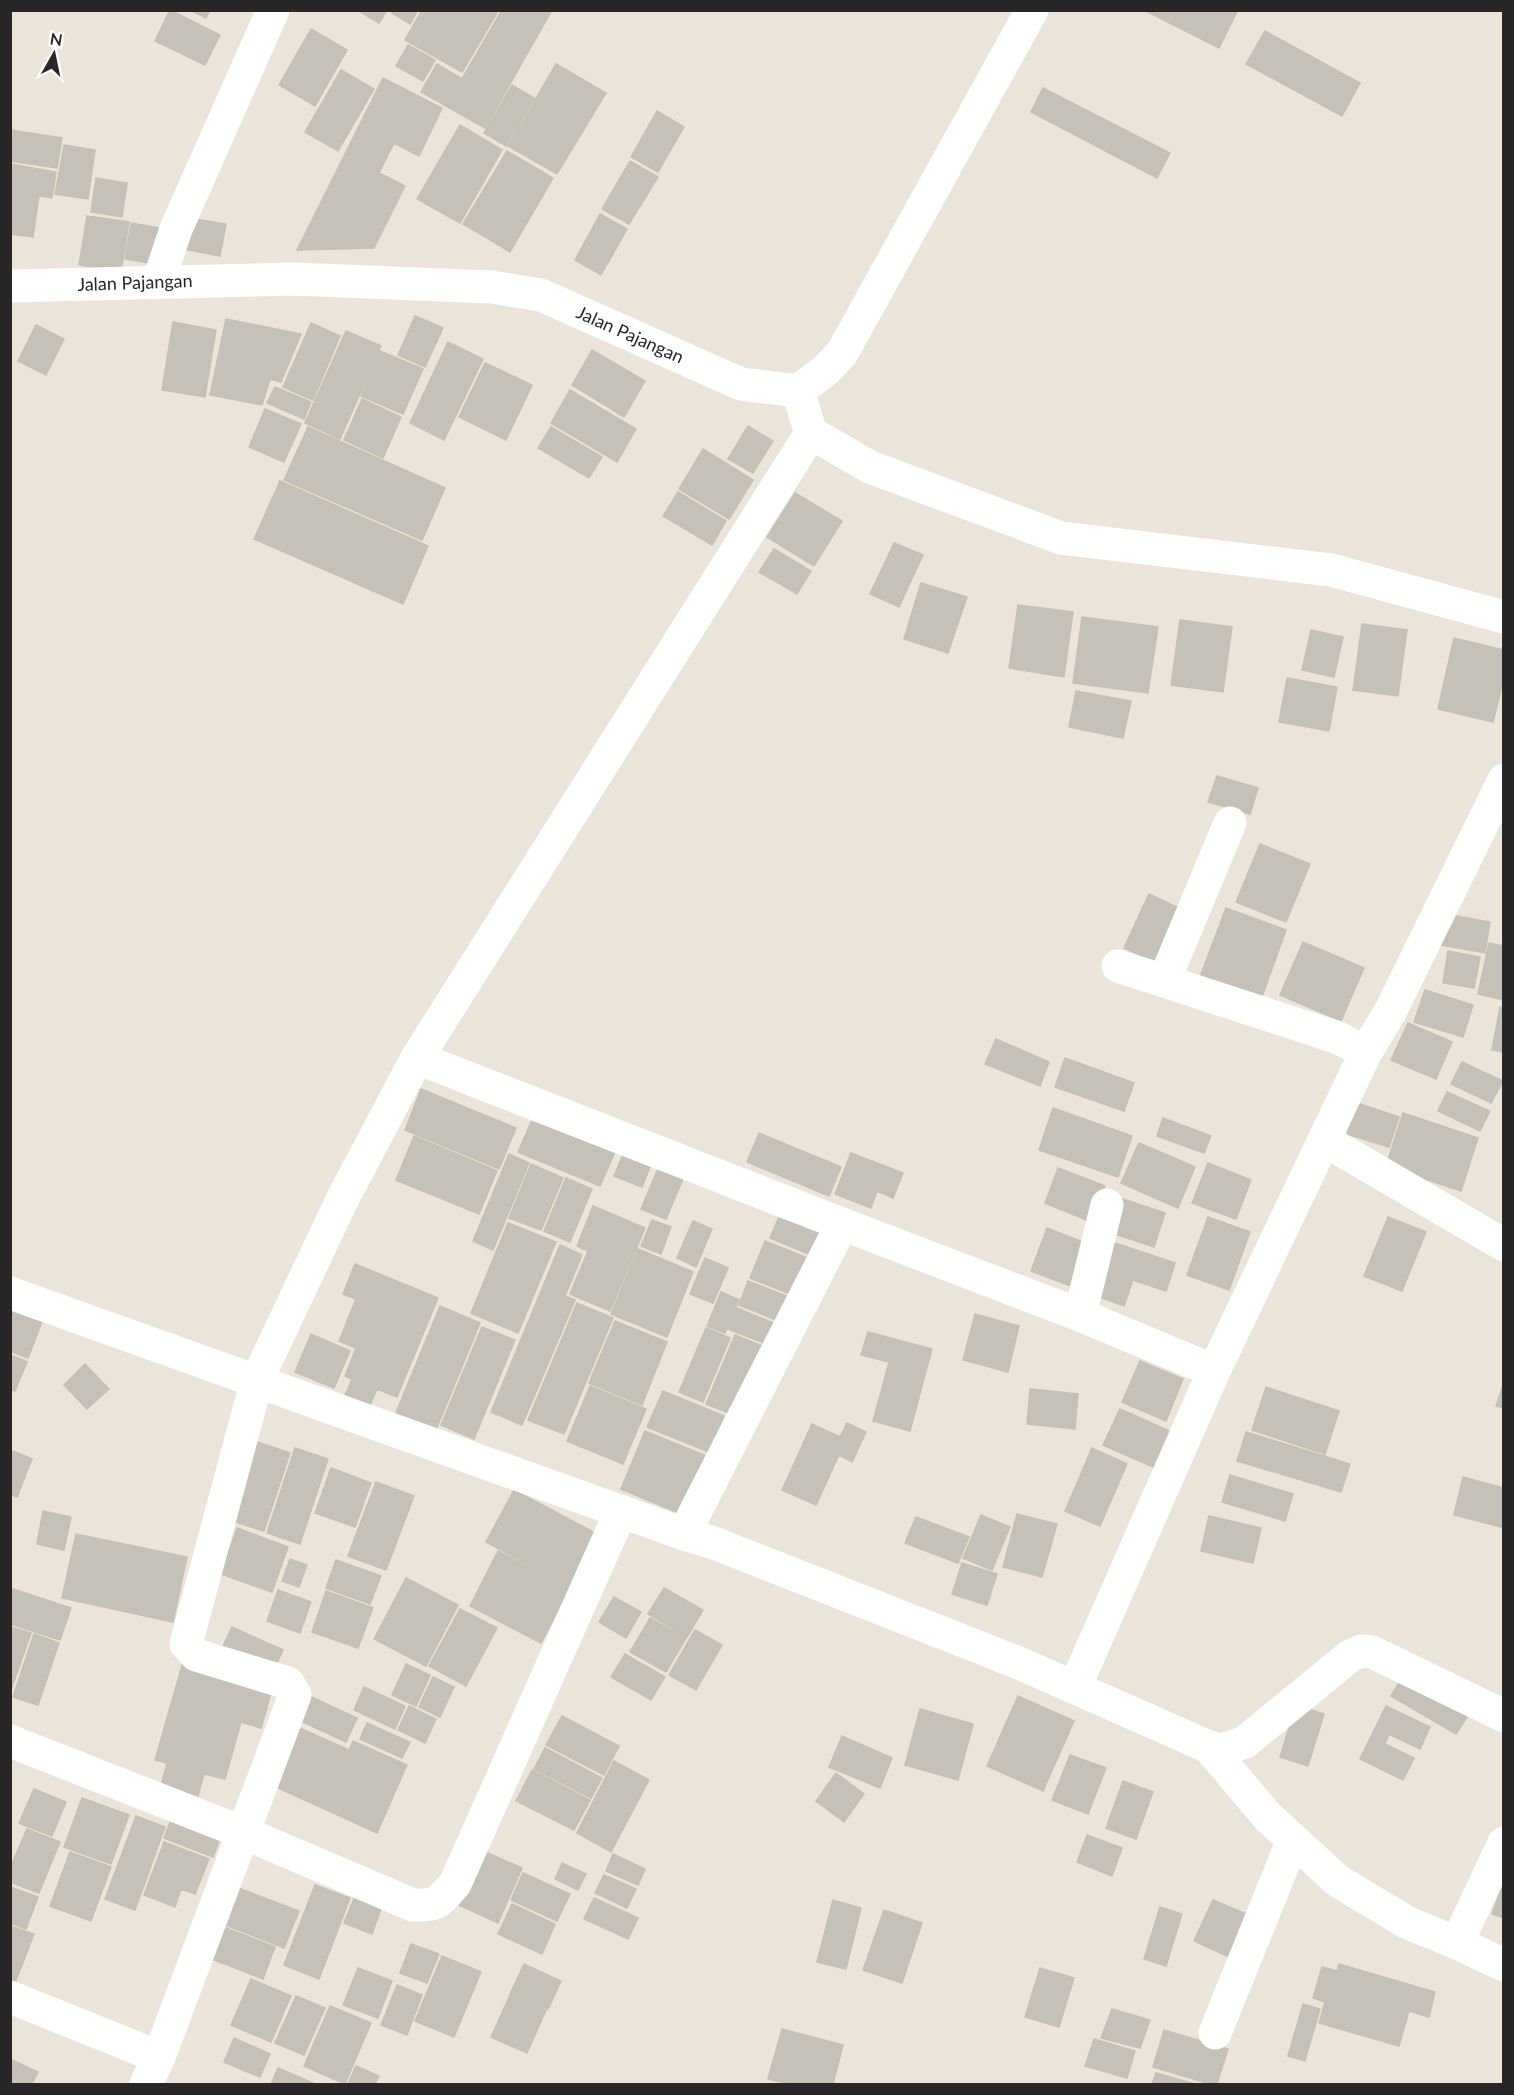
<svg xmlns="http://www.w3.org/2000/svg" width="1514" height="2095" font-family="Lato,sans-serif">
<rect width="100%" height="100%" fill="#eae5d8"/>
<path fill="#c5c1b8" stroke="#c5c1b2" stroke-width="1.5" d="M170,10L220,35L205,65L155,41Z
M190,10H210L206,18Z
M357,10H387L379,23Z
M393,10H418L410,24L392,13Z
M422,10H492L497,13L462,72L405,40Z
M502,10H552L485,128L421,92L437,64L462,79Z
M1144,10H1238L1219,48Z
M311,29L347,50L315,106L279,85Z
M1265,31L1360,83L1342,116L1246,64Z
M408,45L435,60L423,81L396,66Z
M556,64L606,93L557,174L508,146Z
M341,70L374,89L338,151L305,132Z
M383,78L442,108L419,156L394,143L379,173L405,186L374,248L297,250Z
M512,85L534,98L506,146L484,133Z
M1043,88L1170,153L1157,178L1031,112Z
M657,111L684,127L658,172L631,157Z
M460,125L502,150L460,223L417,199Z
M10,130L62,138L57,168L10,161Z
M64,145L95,150L88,199L55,194Z
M507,151L553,178L510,252L463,224Z
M630,161L658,177L629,224L602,209Z
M10,164L56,172L52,198L39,196L33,237L10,234Z
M96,178L127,183L122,217L91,212Z
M600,214L627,229L601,275L575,260Z
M87,216L129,222L121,272L79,265Z
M188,218L226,224L220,256L183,249Z
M131,223L160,228L154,264L125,259Z
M415,316L443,328L425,367L398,355Z
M226,319L301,334L281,382L270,379L262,405L210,395Z
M173,322L216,330L205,397L162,390Z
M311,323L340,336L313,400L283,387Z
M36,325L64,339L46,375L18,361Z
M346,331L381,346L340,439L305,423Z
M448,342L483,359L444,440L410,423Z
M592,350L645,381L624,417L572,385Z
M380,351L423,369L403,414L361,396Z
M485,363L532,385L506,440L459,417Z
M275,387L311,402L304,419L267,403Z
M570,390L636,429L617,462L551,423Z
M362,399L401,417L383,458L344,440Z
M265,409L301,424L284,462L249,447Z
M748,426L773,441L753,473L728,459Z
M308,427L445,488L422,540L284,480Z
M551,427L602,457L589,478L538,448Z
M703,449L753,480L729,519L679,489Z
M280,481L428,546L403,604L254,539Z
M678,492L726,521L712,545L663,516Z
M795,493L842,521L814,566L767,537Z
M894,543L923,555L899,607L870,594Z
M774,549L811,571L797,594L759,572Z
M921,583L967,597L948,653L904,639Z
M1018,605L1073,612L1064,677L1009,668Z
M1082,617L1158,627L1148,693L1073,683Z
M1180,620L1232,627L1223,692L1171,685Z
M1362,624L1407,630L1398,696L1353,690Z
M1311,630L1343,637L1334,677L1302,670Z
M1454,638L1504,650V677L1493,722L1438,709Z
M1287,678L1337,687L1329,731L1279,722Z
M1076,691L1131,701L1123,738L1069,727Z
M1217,776L1258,788L1250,814L1208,802Z
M1260,844L1310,864L1286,922L1236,902Z
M1149,894L1181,909L1156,963L1124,948Z
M1226,908L1286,930L1259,1005L1198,982Z
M1446,914L1490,922L1485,953L1440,945Z
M1303,942L1364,968L1341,1021L1280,995Z
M1489,943L1504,946V1000L1478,994Z
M1448,951L1480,957L1474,988L1443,983Z
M1425,990L1473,1005L1463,1037L1414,1022Z
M1500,1007L1504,1008V1052L1492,1050Z
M1408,1023L1452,1042L1436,1079L1391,1060Z
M996,1039L1049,1062L1040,1086L985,1064Z
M1065,1058L1134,1083L1124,1111L1055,1087Z
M1462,1062L1503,1081L1491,1103L1451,1084Z
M421,1089L516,1128L499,1169L405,1130Z
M1447,1092L1490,1111L1480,1131L1438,1111Z
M1357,1103L1399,1117L1389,1147L1347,1134Z
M1053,1108L1132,1136L1118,1177L1039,1150Z
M535,1113L617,1147L600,1186L518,1152Z
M1403,1113L1478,1138L1461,1191L1386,1166Z
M1163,1118L1211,1136L1204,1153L1157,1136Z
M759,1133L841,1167L829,1196L747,1162Z
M414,1136L497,1171L479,1214L396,1180Z
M1139,1143L1195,1167L1178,1208L1121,1183Z
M625,1150L652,1162L642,1187L614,1176Z
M851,1153L903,1173L893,1198L877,1191L871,1208L835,1194Z
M509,1154L529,1163L493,1250L473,1241Z
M1208,1163L1251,1180L1236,1219L1192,1203Z
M531,1164L563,1178L541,1230L509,1218Z
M1058,1168L1105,1186L1091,1222L1045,1203Z
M658,1169L683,1179L666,1219L641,1209Z
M566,1178L592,1189L570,1242L544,1231Z
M1117,1197L1165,1213L1154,1247L1106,1231Z
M593,1206L645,1228L610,1311L570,1294L588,1251L577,1246Z
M783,1207L824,1224L811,1255L770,1238Z
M1208,1217L1250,1232L1229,1290L1187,1275Z
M1388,1217L1426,1232L1402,1291L1364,1276Z
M652,1220L671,1227L661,1254L641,1246Z
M693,1221L712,1229L696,1267L677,1258Z
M508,1223L556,1242L518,1333L471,1313Z
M1047,1228L1093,1246L1076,1288L1031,1271Z
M765,1241L810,1259L795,1296L750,1278Z
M1112,1242L1175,1263L1166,1291L1133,1280L1124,1306L1094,1295Z
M560,1245L582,1255L565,1296L575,1300L522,1425L491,1412Z
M638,1249L693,1272L667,1337L611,1314Z
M705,1258L728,1268L713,1303L690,1294Z
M355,1264L438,1298L397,1397L377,1389L370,1405L345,1395L352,1379L345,1376L356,1348L339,1341L356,1299L343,1294Z
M748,1281L794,1299L784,1323L739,1305Z
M721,1292L739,1300L725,1333L707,1326Z
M577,1303L613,1318L564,1434L528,1420Z
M440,1306L480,1323L435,1432L395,1415Z
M12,1307L43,1319L28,1358L10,1351V1311Z
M737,1308L778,1325L769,1345L728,1329Z
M975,1314L1019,1326L1008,1372L963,1360Z
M615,1321L667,1342L642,1405L589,1383Z
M482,1327L515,1340L474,1439L441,1425Z
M706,1328L730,1338L703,1402L679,1392Z
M868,1332L932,1349L910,1431L873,1421L889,1362L861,1355Z
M311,1334L350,1351L334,1388L295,1372Z
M735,1335L767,1348L739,1417L706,1404Z
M10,1355L27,1362L15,1391L10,1389Z
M1140,1361L1183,1379L1166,1421L1122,1402Z
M85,1364L109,1389L87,1409L64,1385Z
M1504,1382V1408L1496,1406Z
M590,1386L646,1409L623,1464L567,1441Z
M1266,1387L1339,1411L1325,1454L1252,1430Z
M1030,1389L1078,1394L1075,1429L1027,1424Z
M663,1391L724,1416L709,1452L647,1427Z
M1120,1409L1176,1434L1160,1470L1103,1445Z
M847,1423L866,1432L852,1462L839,1455L816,1505L782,1490L812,1424L840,1437Z
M645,1431L706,1456L681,1514L621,1489Z
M1246,1432L1350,1464L1341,1492L1237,1461Z
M255,1441L290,1453L264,1531L229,1520Z
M295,1448L328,1459L300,1544L267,1533Z
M1092,1448L1127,1464L1100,1526L1065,1511Z
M10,1450L32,1459L17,1497L10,1494Z
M331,1468L371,1483L355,1527L315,1513Z
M1230,1475L1293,1494L1285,1521L1222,1502Z
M1463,1477L1504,1488V1520L1501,1527L1454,1515Z
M376,1482L414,1496L386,1570L348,1556Z
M514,1490L599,1535L570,1587L486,1542Z
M43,1511L71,1517L64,1550L37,1544Z
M1017,1514L1057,1524L1042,1577L1003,1567Z
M981,1515L1010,1527L992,1570L963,1558Z
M1209,1516L1261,1528L1253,1563L1201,1551Z
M916,1517L969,1537L958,1563L905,1543Z
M237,1528L288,1547L272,1592L221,1574Z
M76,1534L187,1557L173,1622L62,1598Z
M498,1551L570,1588L541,1643L470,1606Z
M290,1559L307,1565L299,1587L282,1581Z
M336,1560L381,1576L370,1604L326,1588Z
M962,1563L997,1574L987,1605L952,1594Z
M406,1578L458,1605L426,1666L374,1639Z
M10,1588L71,1608L60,1640L10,1624Z
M664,1588L703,1610L687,1637L648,1614Z
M278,1590L311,1602L300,1633L267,1621Z
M326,1591L373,1608L358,1648L312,1632Z
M614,1597L641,1612L626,1638L599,1622Z
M460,1609L497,1628L466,1686L429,1666Z
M650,1618L686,1638L666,1672L630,1652Z
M10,1627L31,1633L10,1693Z
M232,1627L283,1650L274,1670L223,1646Z
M695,1630L722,1645L696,1690L669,1675Z
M34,1634L59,1643L38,1705L13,1697Z
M625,1654L665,1677L651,1700L611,1677Z
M183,1662L273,1686L261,1728L241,1722L225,1779L204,1774L198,1796L161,1786L167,1763L155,1760Z
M406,1664L430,1675L416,1706L392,1695Z
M433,1677L454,1687L440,1717L419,1707Z
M1401,1679L1467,1717L1456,1734L1391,1696Z
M364,1687L405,1706L395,1729L354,1710Z
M305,1694L357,1718L346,1742L294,1718Z
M1018,1696L1074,1721L1043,1791L987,1766Z
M1296,1705L1324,1714L1308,1766L1280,1757Z
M409,1706L436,1719L425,1743L398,1730Z
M1386,1706L1430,1727L1420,1749L1389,1734L1385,1744L1414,1758L1403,1780L1360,1759Z
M920,1709L973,1724L958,1780L905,1765Z
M562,1716L619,1746L604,1775L546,1745Z
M367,1723L410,1742L402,1758L360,1739Z
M293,1725L349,1750L353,1741L407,1765L377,1833L267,1783Z
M842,1736L892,1758L880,1788L829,1767Z
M545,1748L602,1778L591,1798L534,1769Z
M1070,1755L1106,1768L1088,1814L1052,1800Z
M614,1761L649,1780L611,1852L577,1833Z
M532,1770L590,1800L574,1830L516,1801Z
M836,1773L864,1794L844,1822L816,1801Z
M1123,1781L1153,1792L1136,1839L1106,1828Z
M34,1789L66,1802L52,1836L19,1823Z
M82,1798L129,1815L111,1864L64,1847Z
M136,1816L165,1827L135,1910L105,1899Z
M172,1817L221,1836L213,1857L164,1838Z
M27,1829L60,1842L39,1893L10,1882V1868Z
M1087,1835L1122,1848L1112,1876L1077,1862Z
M164,1842L209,1859L195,1894L181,1889L175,1907L144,1895Z
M479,1849L522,1868L498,1923L454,1903Z
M70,1852L111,1867L91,1921L50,1906Z
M613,1854L645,1869L638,1885L606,1871Z
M562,1863L586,1874L578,1890L555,1879Z
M523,1873L570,1894L557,1921L511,1900Z
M604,1875L636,1889L627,1908L595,1893Z
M1504,1881V1918L1492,1914Z
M315,1885L350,1898L319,1979L284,1965Z
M233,1886L299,1911L284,1948L218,1922Z
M10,1887L38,1897L26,1929L10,1923Z
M355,1896L382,1906L372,1934L344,1923Z
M594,1898L638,1918L628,1939L584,1919Z
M833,1900L861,1908L846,1969L817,1962Z
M1213,1900L1248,1915L1229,1957L1194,1941Z
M512,1904L555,1924L542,1954L498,1934Z
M1160,1907L1182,1914L1166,1966L1144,1959Z
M884,1910L922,1923L902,1983L863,1970Z
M216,1924L275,1947L263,1979L204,1956Z
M10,1926L34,1934L12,1991L10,1990Z
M411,1944L439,1954L427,1983L400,1973Z
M442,1956L481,1972L454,2037L415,2021Z
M524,1964L561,1981L548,2009L511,1992Z
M1339,1964L1435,1992L1429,2017L1409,2011L1399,2046L1319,2023L1325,2002L1313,1998L1322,1967L1337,1971Z
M358,1968L392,1981L378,2018L343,2005Z
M1040,1968L1074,1978L1059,2027L1025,2017Z
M251,1979L291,1996L271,2042L231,2025Z
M397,1985L422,1995L407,2035L381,2025Z
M511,1993L546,2010L527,2053L491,2037Z
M296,1996L325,2008L304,2055L275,2043Z
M1303,2004L1320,2009L1305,2061L1288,2056Z
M330,2006L371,2023L345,2084L304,2066Z
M1112,2009L1150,2020L1140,2048L1101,2038Z
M782,2029L843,2045L833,2084H790L768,2079Z
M1164,2030L1228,2049L1217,2084H1210L1153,2067Z
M234,2038L270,2054L260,2077L224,2062Z
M1094,2039L1135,2051L1127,2078L1085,2066Z
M10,2059L38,2072L32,2084H10Z
M356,2066L379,2076L375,2084H348Z
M278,2068L313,2083V2084H271Z
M1156,2073L1195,2084H1152Z"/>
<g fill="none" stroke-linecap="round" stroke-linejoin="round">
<path stroke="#fff" stroke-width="33" d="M158,283L176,229L273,10
M798,391L811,433L870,467L1061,538L1331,570L1504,617
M1118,966L1336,1037L1366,1052L1391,1010L1504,780
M1164,981L1230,823
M417,1058L842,1224L1080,1315L1214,1371L1366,1052
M1324,1140L1504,1245
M10,1293L684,1534L714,1543L1019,1663L1209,1747L1222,1750L1245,1742L1350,1656L1361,1651L1372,1652L1504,1716
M1080,1315L1107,1205
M684,1534L842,1224
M1075,1687L1214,1371
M10,1741L244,1833L413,1905C438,1906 439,1902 455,1884L621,1511
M1209,1747L1267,1816L1338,1881L1408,1923L1457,1943L1504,1843
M1457,1943L1504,1965
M10,1997L159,2057
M1215,2033L1293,1840
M146,2084L159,2057L295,1695L288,1683L196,1655L186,1644L257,1380L342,1200L417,1058L811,433"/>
<path stroke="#fff" stroke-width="33" d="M10,286L294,279L491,287L541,295L741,384L798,391L826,370L842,353L1032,10"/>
</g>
<g text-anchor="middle" stroke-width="4.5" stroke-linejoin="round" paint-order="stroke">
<g font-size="18" fill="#272727" stroke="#fff">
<text transform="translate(135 283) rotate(-2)" y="6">Jalan Pajangan</text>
<text transform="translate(630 335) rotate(24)" y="6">Jalan Pajangan</text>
</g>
</g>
<rect width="1514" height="2095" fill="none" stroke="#272727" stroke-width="24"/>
<g transform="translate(54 54) rotate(9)" stroke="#ffffff" stroke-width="4.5" paint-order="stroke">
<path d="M0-4.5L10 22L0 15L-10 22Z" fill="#272727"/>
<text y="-9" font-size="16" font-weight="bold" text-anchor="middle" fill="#272727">N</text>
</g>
</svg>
